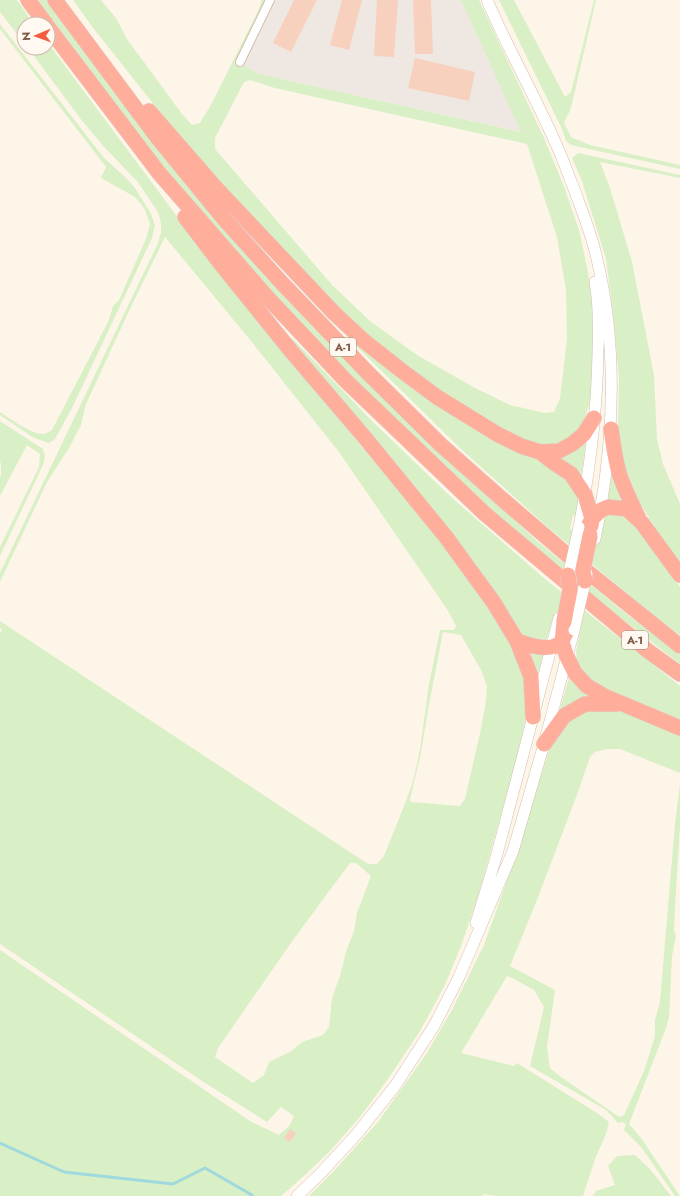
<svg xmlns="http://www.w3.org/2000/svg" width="680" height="1196" font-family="Jost,sans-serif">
<rect width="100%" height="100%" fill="#fef5e9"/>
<path fill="#efe8e2" d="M267,0H461L522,132L259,74L238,62Z"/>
<path fill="#d9efc5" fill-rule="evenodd" d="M0,0H17L34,24H24V43L0,12Z
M38,0H47L122,102L419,432L538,542L620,609L680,655V664C631,626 582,588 534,548C492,512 452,472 411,433C392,415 373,397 354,379C239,261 132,135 38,0Z
M73,0H101L116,18L127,39L182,114L192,125L200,123L212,103L258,11L262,0H267L238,62L259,74L521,132L461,0H479L544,138L563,184L579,230L588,272L592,306L593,350L591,397L588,408L584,421L576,433L567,441L555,446H542L528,442L480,417L421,377L374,340L328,298L247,214L151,101L94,29ZM250,80L275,88L527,144L557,237L566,290L567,339L560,399L554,412L545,413L510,405L475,388L417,355L370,321L333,286L215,149V138L244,82Z
M499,0H514L565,97L571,92L594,0H596L571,108L564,123L571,137L590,145L680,165V169L571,145L566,141L562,129Z
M0,24L104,158L124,176L135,188L151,214L155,225L152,238L72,408L55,439L49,443L34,438L0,415V412C9,418 33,435 43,434C46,434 49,431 52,430L109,320L113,306L119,300L146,239L150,224L144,208L135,197L101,178L106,167L0,29Z
M48,43L199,246L261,326L448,550L475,587L509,639L524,675L526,717L518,755L478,896L461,946L444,987L420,1031L390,1076L360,1117L330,1151L305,1175L281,1196H0V950L250,1121L279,1135L289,1126L294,1116L281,1107L267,1122L205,1083L0,944V634L2,629L0,628V621L368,864H377L384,856L406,801L414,778L420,749L429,684L440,630H454L456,626L447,609L339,452L251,341L165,237L128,313L86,404L81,425L69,448L47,482L0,582V573L158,243L161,232V223L158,212L137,181L105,148L83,122L28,48H48ZM443,632L461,635L481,670L487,686L486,701L481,729L465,799L460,806L411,802L410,799L420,758L428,710ZM350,863H356L371,876L357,913L354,931L346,952L340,976L332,998L329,1027L323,1035L302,1042L290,1052L269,1062L264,1075L253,1083L215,1057L218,1048L293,940Z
M578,153L680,175V178L600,162L610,188L632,262L654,375L657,439L663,464L680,504V567L675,561L640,503L624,465L618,427L619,378L613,313L606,259L582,181L572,158Z
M292,338L374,423L451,497L545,579L680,686V721L608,690L586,675L577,664L576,652L581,626L555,612L547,638L543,641L523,636L289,340Z
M353,339L524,453L543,463L573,484L579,500L576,516L573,515L570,529L599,544L604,517C615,511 622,515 633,521L680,587V635L659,620L550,529L462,450L351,341Z
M0,421L43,449L45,457L43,465L0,556V547L39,467L40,454L27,445L0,496V476L1,475V466L0,460Z
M586,442L581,476L558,458Z
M612,468L624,501L614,500H608Z
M530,654L543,655L538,677Z
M569,678L591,696L575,701L559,712Z
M603,708L625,711L680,733V773L620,749H607L595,752L590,757L578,792L537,900L510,966L555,990L547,1046L550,1068L558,1075L615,1114L620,1117L624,1115L644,1071L655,1036V1020L660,1002L675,824L680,783V827L675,906L674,930L676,936L672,956L669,1017L666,1028L629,1124L641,1138L680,1196H675L641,1147L624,1130L626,1124L622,1122L618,1123L606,1110L530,1066L544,1007L534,990L512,978L507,976L461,1053L514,1066L517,1063L597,1113L609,1122L606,1134L595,1159L583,1196H497L482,1194L484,1196H309L334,1171L378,1122L427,1053L452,1010L484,945L520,844L553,737L568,722L586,711Z
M635,1155L650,1169L671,1196H593L596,1191L615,1185L608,1166L617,1156Z"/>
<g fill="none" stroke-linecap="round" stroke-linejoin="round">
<path stroke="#9fd9de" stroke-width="3" d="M0,1143L64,1172L173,1184L205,1168L252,1195"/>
</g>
<path fill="#f7d0be" d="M294,0H317L291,52L273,43Z
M342,0H362L349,50L330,45Z
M377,0H398L394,57L374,56Z
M413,0H431L433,54H415Z
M415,58L475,72L469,101L408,88Z
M290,1129L296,1133L290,1142L284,1138Z"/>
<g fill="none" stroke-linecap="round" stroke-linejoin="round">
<g stroke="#d5bdaf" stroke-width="10">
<path id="minor" d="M240,62L270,0"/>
</g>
<g stroke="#d5bdaf" stroke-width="12">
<path id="tertiary" d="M487,0C508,49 535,96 556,144C563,159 568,174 574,189C582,211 591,233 596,255C619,348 614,446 595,539
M579,527C590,469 597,410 598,352C599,328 599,304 595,282
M476,923L497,854L559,618
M297,1196L320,1174L356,1135L395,1086L434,1026L459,977L513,851L544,744L574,630"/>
</g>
<g stroke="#ddd4d0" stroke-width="16">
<path id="motorway" d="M28,0L46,24
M55,0L157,137L224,219L281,282L368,373L441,445L502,499L579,565L680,646
M48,27L159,173L267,297L346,381L485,514L648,651L680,674
M149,111L215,187L334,313L364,341L402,371L437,397L497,434L521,446L540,452L559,451L572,444L584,434L594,418
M185,217L220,263L291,351L366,439L446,537L494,603L517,641L531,677L533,717
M611,429C613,444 615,458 619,473C624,488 631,502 638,517
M540,452L554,463L571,474L585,495L592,519L591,526
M585,531L592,519L601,510L608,507L627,509L642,523L680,575
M564,622L562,642L567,657L575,673L587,686L604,696L680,728
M517,641C530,645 550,653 561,642C563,640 565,635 566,633
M544,744L564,716L585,704H617"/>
</g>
<use href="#minor" stroke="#fff" stroke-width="8"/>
<use href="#tertiary" stroke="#fff" stroke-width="11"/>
<use href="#motorway" stroke="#feae9a" stroke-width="15"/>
<g stroke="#d5bdaf" stroke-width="12" stroke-linecap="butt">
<path id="tertiary-bridge" d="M567,581L579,527
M574,630L587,574"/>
</g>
<g stroke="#ddd4d0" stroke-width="16" stroke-linecap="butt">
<path id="motorway-bridge" d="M585,581L583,570L590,535
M564,622L570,590L568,575"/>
</g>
<use href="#tertiary-bridge" stroke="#fff" stroke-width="11"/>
<use href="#motorway-bridge" stroke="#feae9a" stroke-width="15"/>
</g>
<g text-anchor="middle" stroke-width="3.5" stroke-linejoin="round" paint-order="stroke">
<g fill="#fff9f1" stroke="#a4887b" stroke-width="1">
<rect x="330" y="338" width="26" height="18" rx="3"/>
<rect x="622" y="631" width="26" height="18" rx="3"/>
</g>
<g font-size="11" font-weight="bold" fill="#7d5849">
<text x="343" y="351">A-1</text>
<text x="635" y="644">A-1</text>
</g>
</g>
<g transform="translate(36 36) rotate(268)"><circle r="19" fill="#fff9f1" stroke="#cbb9ae"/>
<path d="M0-3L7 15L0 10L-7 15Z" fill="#f35e43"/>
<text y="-6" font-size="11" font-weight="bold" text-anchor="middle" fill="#7d5849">N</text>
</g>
</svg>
